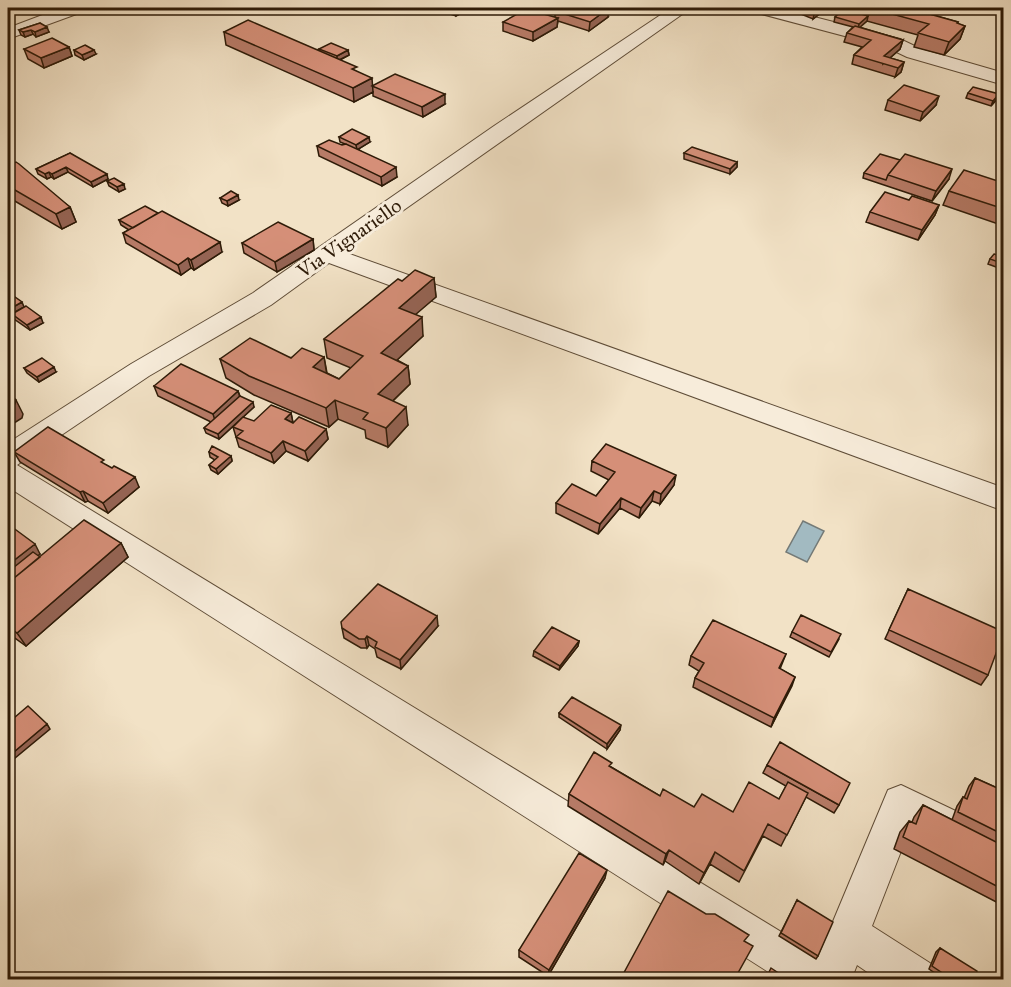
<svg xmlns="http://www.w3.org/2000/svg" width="1011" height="987" font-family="'IM FELL Great Primer',serif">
<rect width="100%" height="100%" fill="#f2e2c6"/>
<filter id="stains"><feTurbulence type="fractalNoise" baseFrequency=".00333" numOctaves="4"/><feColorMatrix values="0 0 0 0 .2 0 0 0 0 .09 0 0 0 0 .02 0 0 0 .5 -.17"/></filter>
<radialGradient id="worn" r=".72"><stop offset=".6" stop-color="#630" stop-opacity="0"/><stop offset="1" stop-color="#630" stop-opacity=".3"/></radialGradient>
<path fill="#a2bac1" stroke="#747a77" stroke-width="1.5" d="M803,521L824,531L807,562L786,552Z"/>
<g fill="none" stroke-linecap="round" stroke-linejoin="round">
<g stroke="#5f4d38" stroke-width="2">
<path id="street" d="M61,8H85L82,12L8,39V28Z
M671,8H691L344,252L1004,488V511L329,263L271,305L149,376L17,465L819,955L888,790L901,785L1004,834V874L910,828L872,926L933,965L939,980H879L857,965L851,980H781L8,487V443L131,364L253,293L494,126Z
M751,8H779L900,39L921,49L1004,73V85L907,57L886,47L754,12Z"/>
</g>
<use href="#street" fill="#f7ecda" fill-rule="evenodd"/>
</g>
<path fill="#b77b67" stroke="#2e1b08" stroke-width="1.5" d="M432,8H467V10L456,16Z
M786,8H827L813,19Z
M844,8H908L958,22V24L965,26L960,39L944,55L914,47L918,35L867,21L859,27L903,40L900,49L890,58L904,62L901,72L895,77L852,64L854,55L862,47L844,42L847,33L853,27L834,22L835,17L844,9Z
M555,11L608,17L589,31L558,21L557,27L533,41L503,31V22L555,17Z
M40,23L49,32L36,37L33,34L25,37L21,35L19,30Z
M224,32L319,51V49L348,50L349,55L340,60L357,72L372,86L445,104L423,117L373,96V92L354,102L226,45Z
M69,47L72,56L44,68L28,59L24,49Z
M74,50L96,54L84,60L75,55Z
M968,93L999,94L997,99L991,106L966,98Z
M888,100L936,105L920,121L885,110Z
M339,137L370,142L358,149L397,177L382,186L319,156L317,146L342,145L345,144L340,142Z
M70,153L108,179L93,187L68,172L54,179L51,177L47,179L38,174L36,169Z
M684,153L737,162V167L730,174L684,159Z
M900,160L949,179L932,201L863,178L864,173Z
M8,163L70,207L76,222L62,229L8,197Z
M107,181L125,189L119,192L109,186Z
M1004,183V226L943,205L949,191Z
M220,198L239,200L228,206L222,203Z
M909,200L939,205L935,215L918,240L866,222L870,212Z
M119,220L222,252L194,270L191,268L181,275L126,243L123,233L129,230L121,225Z
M313,239L314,250L277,272L244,253L242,243Z
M1004,257V270L988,264L990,259Z
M434,278L436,297L415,314L423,336L397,360L408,366L410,384L393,401L408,425L388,447L366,438L365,430L338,419L329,427L254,395L226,378L220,359L324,357L327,373L339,379L351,368L327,358L324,339L402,281Z
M12,314L43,323L30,330L14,319Z
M24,368L56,372L39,382L27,373Z
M154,386L238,391L240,396L254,407L219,439L206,433L204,428L211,422L158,396Z
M291,413L293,423L326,429L328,439L308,461L286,451L274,463L239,447L233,427Z
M14,452L106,465L139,487L108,513L88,501L85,502L20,462Z
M209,452L231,456L232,461L218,474L211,470L209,465L215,460L210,457Z
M592,461L674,485L660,504L652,501L639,518L620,508L598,534L556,513V503L596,496L609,480L591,471Z
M8,524L40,554L38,556L40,557L121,543L128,557L26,646L8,633Z
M908,589L988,675L981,685L885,639Z
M438,626L401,669L377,657L375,649L369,645L367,648H361L344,638L342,628Z
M792,632L839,639L829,657L790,637Z
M579,641L578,646L559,670L533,656L534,651Z
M786,654L780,669L795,677L771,727L693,687L695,678L699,671L689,665L691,656Z
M559,713L620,730L607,749L559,717Z
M767,765L839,805L834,813L806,797L781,846L763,836L739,882L710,864L699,884L665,861L663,865L568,806L569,794L611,767L660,796L694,807L733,812L779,799L786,786L763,773Z
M975,778L1004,791V906L894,849L900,832L909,821L912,822L914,817L923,805L952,820L957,806L963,797L964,798L969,786Z
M605,878L548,976L519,957V950Z
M797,900L818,956L816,959L779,936Z
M940,948L976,975L984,980H945L929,969L936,952Z"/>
<path fill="#956454" stroke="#2e1b08" stroke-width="1.5" d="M463,8H467V10L456,16V11Z
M609,8L608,17L589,31L590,22Z
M818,8H827L813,19L815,10Z
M868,16L867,21L858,29L859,24Z
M558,18L557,27L533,41V32Z
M965,26L960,39L944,55L949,42Z
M47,27L49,32L36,37L35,32Z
M31,30L33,34L25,37L23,32Z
M903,40L900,49L883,64L884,56Z
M69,47L72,56L44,68L41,58Z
M94,50L96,54L84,60L82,55Z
M348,50L349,55L337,61V56Z
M904,62L901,72L895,77L898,68Z
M372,78L373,92L354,102L353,88Z
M445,94V104L423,117L422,107Z
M999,94L997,99L991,106L993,101Z
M939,96L936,105L920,121L923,112Z
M369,137L370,142L357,150L356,145Z
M737,162V167L730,174V169Z
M66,167L68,172L54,179L52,174Z
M396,167L397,177L382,186L381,177Z
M952,169L949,179L932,201L936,191Z
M49,172L51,177L47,179L45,174Z
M107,174L108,179L93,187L91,182Z
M124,184L125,189L119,192L117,187Z
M238,195L239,200L228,206L227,201Z
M939,205L935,215L918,240L922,230Z
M70,207L76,222L62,229L56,214Z
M313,239L314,250L277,272L275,262Z
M220,242L222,252L194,270L191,260Z
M188,258L191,268L181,275L178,265Z
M434,278L436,297L401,327L399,308Z
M22,302L24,307L8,316V310Z
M41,317L43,323L30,330L27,325Z
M422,317L423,336L384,372L381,353Z
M324,357L327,376L313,367Z
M408,366L410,384L380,413L378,394Z
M54,367L56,372L39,382L37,377Z
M238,391L241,401L216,424L213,414Z
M16,400L23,414L22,418L8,427V408Z
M335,400L338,419L329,427L326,408Z
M253,402L254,407L219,439L218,434Z
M406,407L408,425L388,447L386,428Z
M291,413L293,423L285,419Z
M326,429L328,439L308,461L305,451Z
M283,441L286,451L274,463L271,453Z
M231,456L232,461L218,474L216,469Z
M676,475L674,485L660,504L661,494Z
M135,477L139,487L108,513L103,503Z
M83,491L88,501L85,502L80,492Z
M654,491L652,501L639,518L641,508Z
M621,498L620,508L598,534L600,524Z
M121,543L128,557L26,646L17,633Z
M35,544L40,554L8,579V565Z
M437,616L438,626L401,669L400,660Z
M367,636L369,645L367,648L365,639Z
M579,641L578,646L559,670L560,666Z
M795,677L792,686L771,727L774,718Z
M47,724L50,729L9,763L8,761V757Z
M621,725L620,730L607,749V744Z
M669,850L665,861L663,865L666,854Z
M715,852L710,864L699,884L704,873Z
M607,870L605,878L548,976L549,970Z"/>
<path fill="#d58f78" stroke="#2e1b08" stroke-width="1.5" d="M445,8H463L456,11Z
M560,8H609L590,22L555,11Z
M870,8H908L958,22L957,23L965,26L949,42L918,33L929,24Z
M526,9L558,18L533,32L503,22Z
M844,9L868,16L859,24L835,17Z
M248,20L357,67L352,69L372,78L353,88L224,32Z
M40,23L47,27L35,32L31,30L23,32L19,30Z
M855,26L903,40L884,56L904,62L898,68L854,55L871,40L847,33Z
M52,38L69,47L41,58L24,49Z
M331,43L348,50L337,56L319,49Z
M85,45L94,50L82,55L74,50Z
M395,74L445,94L422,107L372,86Z
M904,85L939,96L923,112L888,100Z
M973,87L999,94L993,101L968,93Z
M352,129L369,137L356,145L339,137Z
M329,140L342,145L346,144L396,167L381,177L317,146Z
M692,147L737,162L730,169L684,153Z
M70,153L107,174L91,182L66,167L52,174L49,172L45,174L36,169Z
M880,154L900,160L888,175L886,180L864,173Z
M905,154L952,169L936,191L888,175Z
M16,162L19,164L70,207L56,214L8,186V163L10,165Z
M964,170L1004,183V209L949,191Z
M114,178L124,184L117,187L107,181Z
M231,191L238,195L227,201L220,198Z
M885,192L909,200L912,196L939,205L922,230L870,212Z
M145,206L158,213L133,228L119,220Z
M162,211L220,242L191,260L188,258L178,265L123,233Z
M278,222L313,239L275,262L242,243Z
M994,254L1004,257V264L990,259Z
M415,270L434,278L399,308L422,317L381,353L408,366L378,394L406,407L386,428L363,419L368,413L335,400L326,408L249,376L220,359L250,338L291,358L302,348L324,357L313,367L339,379L363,356L324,339L398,279L402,281Z
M8,292L22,302L8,310Z
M26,306L41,317L27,325L12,314Z
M42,358L54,367L37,377L24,368Z
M181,364L238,391L213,414L154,386Z
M8,392L16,400L15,404L8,408Z
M240,396L253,402L218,434L204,428Z
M271,405L291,413L285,419L293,423L299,417L326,429L305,451L283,441L271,453L236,437L243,431L233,427L243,417L254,421Z
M48,427L104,460L101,462L112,468L114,466L135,477L103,503L83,491L80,492L14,452Z
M606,444L676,475L661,494L654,491L641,508L621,498L600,524L556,503L572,484L596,496L615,472L592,461Z
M212,446L231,456L216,469L209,465L218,457L209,452Z
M84,520L121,543L17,633L8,626V583Z
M8,524L35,544L8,565Z
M33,552L40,557L8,583V572Z
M378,584L437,616L400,660L375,647L377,642L367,636L365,639H359L342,628L341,622Z
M908,589L1004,632L988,675L889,630Z
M801,615L841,634L831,652L792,632Z
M713,620L786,654L779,668L795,677L774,718L695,678L704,663L691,656Z
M552,627L579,641L560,666L534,651Z
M572,697L621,725L607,744L559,713Z
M28,706L47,724L8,757V723Z
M780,742L850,783L839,805L767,765Z
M594,752L612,763L609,766L660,796L663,789L694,807L702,794L733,812L749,782L779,799L788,782L808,793L787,835L768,824L744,871L715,852L704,873L669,850L666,854L569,794Z
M975,778L1004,791V835L958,812L963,797L967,799Z
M923,805L1004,846V890L903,837L909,821L916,824Z
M579,853L607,870L549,970L519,950Z
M668,891L706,914H715L749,935L744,941L753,946L734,980H620Z
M797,900L833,922L818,956L781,933Z
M940,948L977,971L976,975L984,980H953L932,966Z
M771,968L789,980H765Z"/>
<g text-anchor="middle" stroke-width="6" stroke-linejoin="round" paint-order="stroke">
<g font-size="20" fill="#2e1b08" stroke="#f7ecda">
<text transform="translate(349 238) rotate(-35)" y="7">Via Vignariello</text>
</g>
</g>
<rect width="1011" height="987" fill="none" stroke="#f2e2c6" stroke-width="30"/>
<rect x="9" y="9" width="993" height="969" fill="none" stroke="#2e1b08" stroke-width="3"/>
<rect x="15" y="15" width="981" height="957" fill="none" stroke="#2e1b08" stroke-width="1.5"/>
<rect width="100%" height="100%" filter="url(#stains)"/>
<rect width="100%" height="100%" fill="url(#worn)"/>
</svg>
